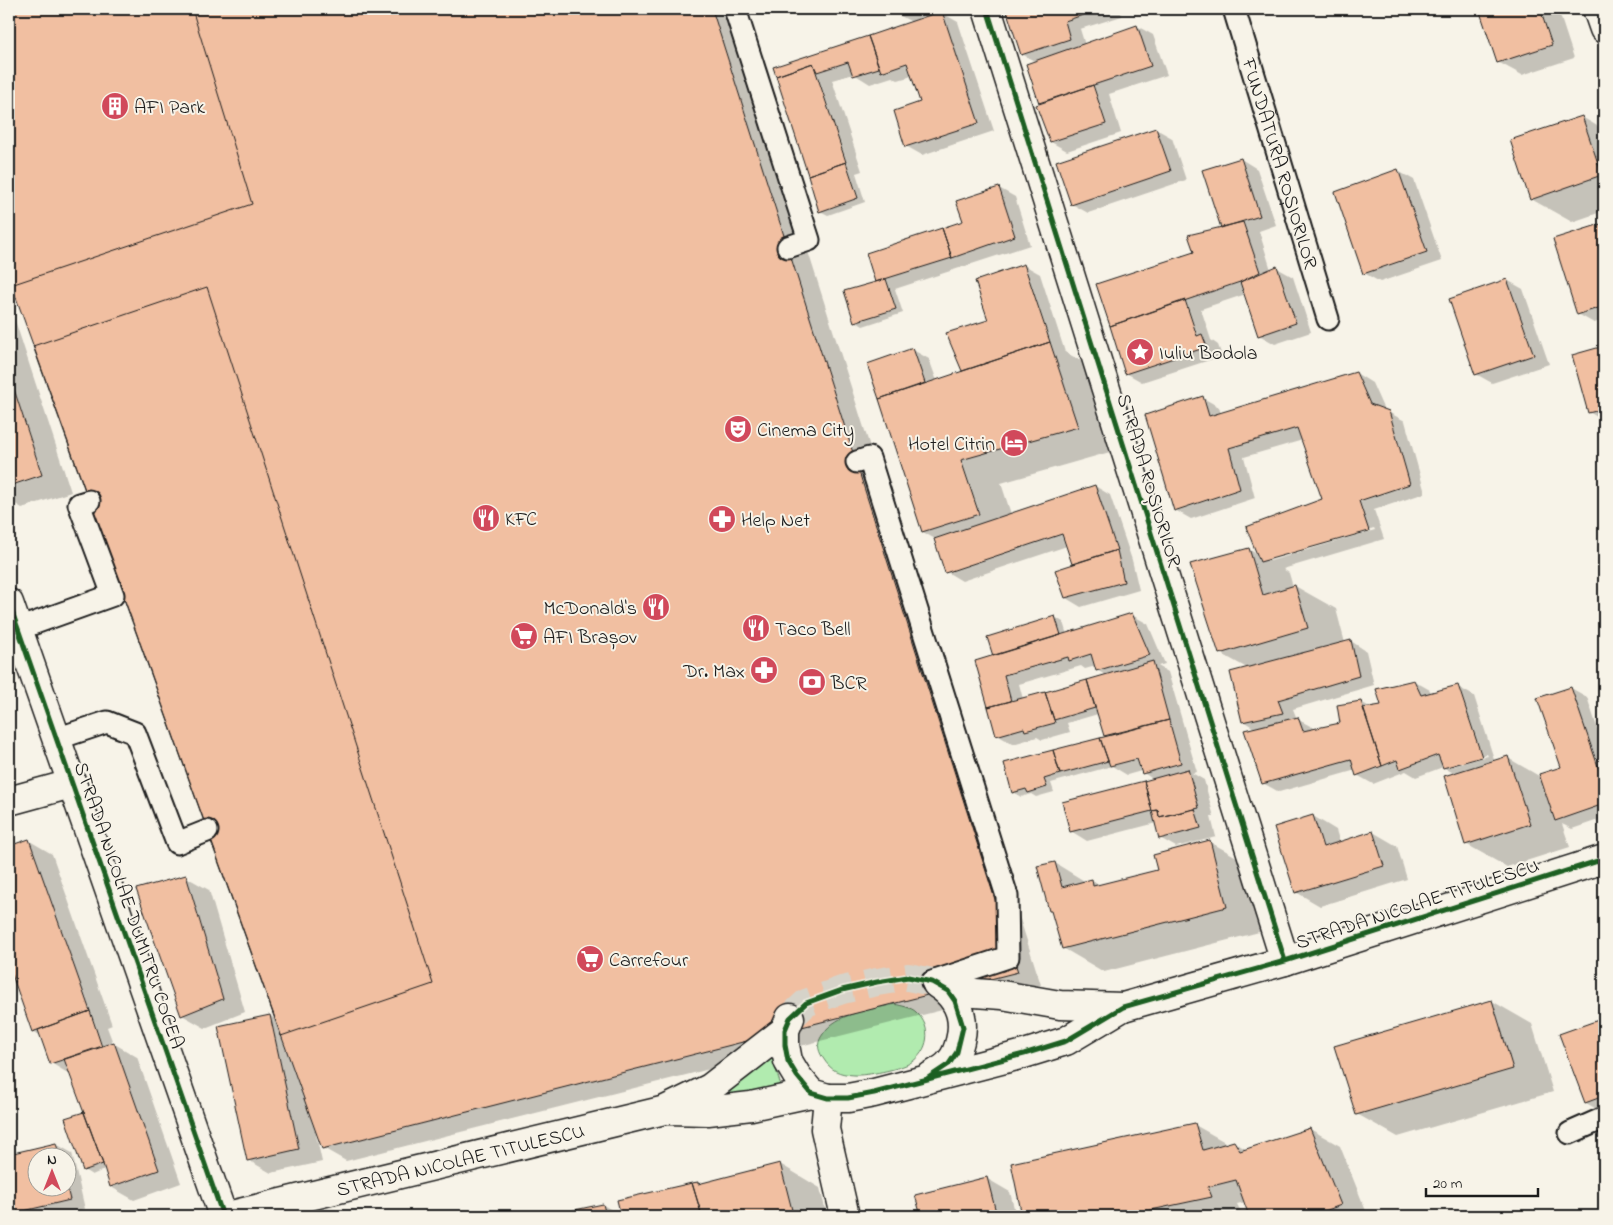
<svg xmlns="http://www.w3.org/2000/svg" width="1613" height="1225" font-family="'Indie Flower',sans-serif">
<rect width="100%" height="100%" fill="#f7f3e8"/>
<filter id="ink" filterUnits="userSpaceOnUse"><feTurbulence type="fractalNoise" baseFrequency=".02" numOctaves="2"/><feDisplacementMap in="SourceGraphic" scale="10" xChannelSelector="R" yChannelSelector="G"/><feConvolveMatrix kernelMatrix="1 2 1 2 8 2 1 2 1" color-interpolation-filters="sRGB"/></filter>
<g filter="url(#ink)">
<path fill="#b1ebaf" stroke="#668466" d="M895,1004C901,1006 911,1007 916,1012C933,1027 929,1052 910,1063C900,1069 866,1076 854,1075C839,1074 831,1071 823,1058C817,1049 817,1042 823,1034C837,1012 871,1010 895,1004Z
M771,1054L782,1089L724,1095Z"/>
<path fill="#0003" fill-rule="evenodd" d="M9,9H731L1041,985L346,1161L323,1148L318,1134L316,1135L322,1162L271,1173L248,1160L270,1016L277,1020L9,275Z
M892,9H945L918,18V20L942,13L958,22L994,131L922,155L906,146L921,103L912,76L898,80L892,77L870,84L854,74L832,80L862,171L856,173L865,202L828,215L820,211L774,67L912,22L893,12Z
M1008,9H1120L1122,16L1080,29L1085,45L1137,26L1153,35L1167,75L1109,94L1121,133L1067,151L1051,142L1038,105L1041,104L1028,65L1036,62L1022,54Z
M1481,9H1558L1574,58L1522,75L1498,62Z
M1582,117L1604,130V211L1572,222L1531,199Z
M1156,129L1172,138L1186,180L1088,213L1072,204Z
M1241,159L1257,169L1276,225L1259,231L1271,270L1277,268L1293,277L1311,332L1275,344L1259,335L1246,294L1201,309L1211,340L1218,345L1222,356L1142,382L1126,373L1196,253L1222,229Z
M1398,171L1414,180L1442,261L1380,282L1364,273Z
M999,188L1015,197L1030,245L895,289L903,313L863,326L855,321L876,283L867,253L964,222Z
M1604,224V320L1594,323L1578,314L1555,240Z
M1024,265L1040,274L1065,352L1090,366L1117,450L1001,483L1011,514L1095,486L1110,495L1132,560L1139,590L1081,607L1066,598L1073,565L1067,546L962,581L947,572L935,539L923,532L869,365L913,350L929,359L937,381L965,371L963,370L989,321Z
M1507,280L1523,289L1549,364L1492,383L1476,374Z
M9,302L71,492L22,508L9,500Z
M1604,347V421L1589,412L1573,355Z
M1356,373L1372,383L1384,410L1405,421L1425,493L1374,510L1384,539L1283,569L1289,573L1293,587L1295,586L1336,609L1345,643L1351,641L1366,651L1374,685L1293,709L1297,719L1314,728V730L1342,724L1361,702L1371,708L1382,706L1414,681L1430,690L1431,694L1458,687L1474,696L1495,762L1508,758L1539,776L1562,768L1571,688L1587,697L1604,748V818L1572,829L1562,824L1570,847L1507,867L1466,844L1455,774L1443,767L1416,777L1406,771L1373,784L1357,775L1356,770L1279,792L1263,783L1256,729L1243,721L1247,668L1220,653L1248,549L1259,555L1324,500L1303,440L1244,457L1255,498L1191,519L1175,510L1203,398L1219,407L1221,414ZM1374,528L1375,530L1270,561V558ZM1487,754L1488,756L1454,766V764Z
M1132,615L1148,624L1165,664L1158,666L1168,672L1197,772L1192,773L1204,780L1214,817H1211L1216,837L1176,847L1160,838L1156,823L1087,841L1071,831L1154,780L1141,771L1127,775L1112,766L1051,783L1054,792L1036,797L1031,794L1021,797L1013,792L1005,764L1105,737L1098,714L1067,723L1070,732L1042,740L1037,737L1013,744L997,735L995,656L1055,617L1063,622L1067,635ZM1081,666L1085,669L1096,666L1097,670L1107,676L1023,699L1019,684Z
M1313,816L1336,830L1340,843L1373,832L1397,846L1407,879L1320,906L1296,892Z
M28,840L52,854L112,1025L107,1027L113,1043L137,1057L181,1183L134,1200L111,1187L106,1169L92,1175L84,1170L86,1112L70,1071L66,1072L51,1063L41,1036L33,1031L9,962V847Z
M1210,842L1251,865L1267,930L1104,972L1063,948L1053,912L1050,910L1055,863L1086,882L1091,880L1101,885L1158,870Z
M186,877L209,890L245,1012L205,1028L182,1015Z
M1492,1001L1532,1024L1553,1092L1398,1137L1357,1114Z
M1604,1019V1113L1586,1103L1561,1035Z
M1195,1125L1225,1142L1226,1145L1234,1142L1247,1150L1310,1129L1340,1146L1368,1216H1251L1245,1202L1237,1204L1242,1214L1230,1216H1024L1013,1163Z
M56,1144L72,1153L85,1209L53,1216H23L21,1215V1216H9V1155ZM38,1158H68V1188H38Z
M780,1164L820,1188L827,1216H622L619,1201L698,1183L701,1185Z
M986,1178L1010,1192L1016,1216H922L917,1196Z
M603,1205L619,1214V1216H572L571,1212Z"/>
<path fill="#f1bfa1" stroke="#1c1c1c" d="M9,9H712L1018,972L322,1149L9,278Z
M9,9H192L252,204L11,285L9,278Z
M1006,9H1101L1065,21L1070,39L1021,55Z
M1479,9H1540L1552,45L1497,63Z
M942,11L979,123L905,147L894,111L920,102L907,63L881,72L868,36Z
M1137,25L1151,66L1039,103L1026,64Z
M868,36L879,68L853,76L848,62L817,72L813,63L776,76L773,67Z
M813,63L846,162L808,175L776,76Z
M1093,85L1106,124L1050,142L1036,105Z
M1582,116L1602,175L1530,200L1510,140Z
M1156,128L1171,171L1071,205L1056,161Z
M1241,158L1260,216L1221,228L1202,170Z
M846,162L858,198L819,212L808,175Z
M1398,169L1427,252L1363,274L1335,192Z
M999,187L1015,236L952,258L942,228L963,221L956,201Z
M1243,222L1260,272L1240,282L1110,326L1096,284L1194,252L1188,235Z
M1604,223V306L1577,315L1553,239Z
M942,228L952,258L875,282L866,253Z
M1024,264L1050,342L962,371L946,333L988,320L975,281Z
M1277,266L1296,323L1258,336L1240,282Z
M886,279L896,309L854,322L844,291Z
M1507,279L1534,355L1475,375L1449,299Z
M207,287L433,984L281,1036L33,346Z
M1185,300L1197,336L1202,334L1207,347L1125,374L1110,326Z
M1050,342L1078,427L961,460L979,514L922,532L879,399Z
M1604,346V409L1588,413L1572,355Z
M913,348L925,383L879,399L867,364Z
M1356,372L1370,404L1389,411L1410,484L1359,501L1369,531L1260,562L1246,527L1322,499L1297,428L1229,448L1240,489L1174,511L1145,415L1203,396L1209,416Z
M9,374L42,475L9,486Z
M1095,485L1117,550L1072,564L1062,534L945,573L934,539Z
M1249,548L1263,595L1295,585L1308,628L1219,654L1190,564Z
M1117,550L1124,582L1065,598L1055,570Z
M1132,613L1150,655L1096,671L1091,654L1069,661L1068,657L1004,675L1011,701L988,707L975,661Z
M1055,616L1061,635L993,656L987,637Z
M1351,640L1359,676L1278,700L1283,713L1242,722L1230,672Z
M1153,661L1169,720L1104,736L1087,680Z
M1087,680L1095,708L1054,720L1045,692Z
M1414,680L1421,695L1458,685L1482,757L1443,768L1438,755L1400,769L1397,760L1382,766L1363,708L1381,705L1376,689Z
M1571,687L1604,784V804L1555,821L1539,774L1561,767L1537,698Z
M1045,692L1055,723L1025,731L1024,728L996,736L988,707Z
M1361,701L1382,766L1356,776L1351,759L1262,784L1244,730L1298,717L1303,731L1340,723L1337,705Z
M1169,720L1181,763L1142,774L1137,759L1110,766L1100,738Z
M1100,738L1108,761L1060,774L1053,750Z
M1053,750L1060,774L1044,779L1047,787L1028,793L1026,789L1012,793L1004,763Z
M1508,756L1530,824L1465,845L1444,776Z
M1188,769L1199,808L1159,817L1158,810L1152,811L1144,781Z
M1144,781L1152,811L1070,832L1062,802Z
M1195,809L1201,828L1159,839L1152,811L1158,810L1159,817Z
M1313,815L1323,847L1373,831L1384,866L1295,893L1274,827Z
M29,839L90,1011L32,1032L9,966V846Z
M1210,840L1227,907L1062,949L1051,911H1049L1037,866L1055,862L1062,887L1092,879L1093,886L1157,870L1153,855Z
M186,875L223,999L181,1016L136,889Z
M1492,1000L1513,1069L1356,1115L1334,1046Z
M90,1011L102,1047L50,1064L38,1030Z
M270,1015L299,1149L247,1161L218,1026Z
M1604,1018V1096L1585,1103L1559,1034Z
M114,1042L159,1170L110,1187L103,1164L64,1059Z
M84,1112L103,1164L83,1171L65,1118Z
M1195,1123L1203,1150L1234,1141L1240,1151L1310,1128L1341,1205L1322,1212L1324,1216H1249L1236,1180L1208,1187L1212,1197L1123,1216H1022L1011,1163Z
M56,1143L60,1158H38V1188H67L70,1200L15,1213L12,1200L9,1201V1154Z
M780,1163L792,1210L773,1216H702L692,1183L698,1182V1184Z
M987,1177L997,1216H921L915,1195Z
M692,1183L702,1216H621L617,1200Z
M603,1204L606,1216H571L570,1211Z"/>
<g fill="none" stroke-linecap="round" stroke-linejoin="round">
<path stroke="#d6d3c9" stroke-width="28" stroke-dasharray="28 14" stroke-linecap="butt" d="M790,1018L806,1003L842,990L877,982L908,977L932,982"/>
<g stroke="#1c1c1c" stroke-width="25">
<g id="service">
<path d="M735,9L809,240L788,247"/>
<path id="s1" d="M1234,9L1328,319"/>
<path d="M857,462L869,458L1007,896L1008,957L932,982"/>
<path d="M18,629L113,595L79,504L89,501"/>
<path d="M56,739L107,722L135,733L177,843L207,831"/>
<path d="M1570,1133L1604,1118"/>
</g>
</g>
<g stroke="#1c1c1c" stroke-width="31">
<path id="minor" d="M987,9L1285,961
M1597,9L1604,29
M9,603L223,1216
M9,801L71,784
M828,1098L825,1129L845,1216"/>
</g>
<g stroke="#1c1c1c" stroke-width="31">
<g id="tertiary">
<path d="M948,991L1002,995L1060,1005L1123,1007"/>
<path d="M790,1018L785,1030V1045L788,1061L797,1076L811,1093L828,1098H848L874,1093L1024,1054L1066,1041L1123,1007L1285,961L1604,859"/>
<path d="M931,1076C937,1072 946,1068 950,1062C956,1056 958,1049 960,1041C966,1017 958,997 937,984"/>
<path d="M669,1110L708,1111L751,1106L811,1093"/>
<path id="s2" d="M227,1216L665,1110L710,1088L785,1030"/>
</g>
</g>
<use href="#service" stroke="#f7f3e8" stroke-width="21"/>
<use href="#minor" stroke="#f7f3e8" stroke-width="28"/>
<use href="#tertiary" stroke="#f7f3e8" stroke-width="28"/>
<g stroke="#f7f3e8" stroke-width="8">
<path id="cycleway" d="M987,9L1285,961
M9,603L223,1216
M928,1078L949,1064L957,1052L963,1027L955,1001L948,991L932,982L908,977L877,982L842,990L806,1003L790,1018L785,1030V1045L788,1061L797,1076L811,1093L828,1098H848L874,1093L1024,1054L1066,1041L1123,1007L1285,961L1604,859"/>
</g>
<use href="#cycleway" stroke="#1b5e20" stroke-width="5"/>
</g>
</g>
<defs>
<g id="building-disc" transform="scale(1.4375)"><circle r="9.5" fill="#d1495b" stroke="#f7f3e8"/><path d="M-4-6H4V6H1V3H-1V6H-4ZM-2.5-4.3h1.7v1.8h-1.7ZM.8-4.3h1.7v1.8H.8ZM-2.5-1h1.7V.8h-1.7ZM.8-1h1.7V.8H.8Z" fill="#fff"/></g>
<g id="sight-disc" transform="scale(1.4375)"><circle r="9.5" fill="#d1495b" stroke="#f7f3e8"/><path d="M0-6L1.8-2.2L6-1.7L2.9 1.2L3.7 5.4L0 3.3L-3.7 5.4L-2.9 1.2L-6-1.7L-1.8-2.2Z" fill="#fff"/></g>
<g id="theatre-disc" transform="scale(1.4375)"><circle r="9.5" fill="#d1495b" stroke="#f7f3e8"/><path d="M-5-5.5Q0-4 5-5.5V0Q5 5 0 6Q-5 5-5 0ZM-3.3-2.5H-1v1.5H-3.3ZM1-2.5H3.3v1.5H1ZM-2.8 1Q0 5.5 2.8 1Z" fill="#fff"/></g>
<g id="hotel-disc" transform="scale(1.4375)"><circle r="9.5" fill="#d1495b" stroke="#f7f3e8"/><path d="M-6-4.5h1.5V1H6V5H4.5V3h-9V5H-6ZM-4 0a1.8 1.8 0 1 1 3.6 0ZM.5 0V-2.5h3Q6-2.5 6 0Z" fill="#fff"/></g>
<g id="restaurant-disc" transform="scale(1.4375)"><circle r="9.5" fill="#d1495b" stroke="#f7f3e8"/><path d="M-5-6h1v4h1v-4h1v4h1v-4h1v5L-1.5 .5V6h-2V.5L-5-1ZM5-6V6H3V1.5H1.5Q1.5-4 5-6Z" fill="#fff"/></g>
<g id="pharmacy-disc" transform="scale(1.4375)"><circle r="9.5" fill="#d1495b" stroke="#f7f3e8"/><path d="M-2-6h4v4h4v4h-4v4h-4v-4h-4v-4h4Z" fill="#fff"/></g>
<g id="supermarket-disc" transform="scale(1.4375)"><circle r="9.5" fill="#d1495b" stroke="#f7f3e8"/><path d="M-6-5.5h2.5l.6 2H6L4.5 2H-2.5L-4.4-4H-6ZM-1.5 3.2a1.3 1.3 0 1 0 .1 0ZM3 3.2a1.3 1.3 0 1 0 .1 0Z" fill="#fff"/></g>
<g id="bank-disc" transform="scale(1.4375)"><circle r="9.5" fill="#d1495b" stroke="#f7f3e8"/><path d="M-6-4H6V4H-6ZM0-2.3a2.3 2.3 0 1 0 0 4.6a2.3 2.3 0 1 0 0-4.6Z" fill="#fff"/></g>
</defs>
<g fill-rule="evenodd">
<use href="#building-disc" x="115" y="106"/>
<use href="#sight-disc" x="1140" y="352"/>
<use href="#theatre-disc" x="738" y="429"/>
<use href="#hotel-disc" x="1014" y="443"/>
<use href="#restaurant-disc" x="486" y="518"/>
<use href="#pharmacy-disc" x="722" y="519"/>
<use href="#restaurant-disc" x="656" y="607"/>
<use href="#restaurant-disc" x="756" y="628"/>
<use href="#supermarket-disc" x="524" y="636"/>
<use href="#pharmacy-disc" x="764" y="670"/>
<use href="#bank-disc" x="812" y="682"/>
<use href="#supermarket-disc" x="590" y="959"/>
</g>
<g text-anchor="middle" stroke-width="4" stroke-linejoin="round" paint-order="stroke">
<g font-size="20" fill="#1c1c1c" stroke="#f7f3e8" text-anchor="start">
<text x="134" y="113">AFI Park</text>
<text x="1159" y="359">Iuliu Bodola</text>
<text x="757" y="436">Cinema City</text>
<text x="995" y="450" text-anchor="end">Hotel Citrin</text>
<text x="505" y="525">KFC</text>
<text x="741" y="526">Help Net</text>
<text x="637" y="614" text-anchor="end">McDonald's</text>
<text x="775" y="635">Taco Bell</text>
<text x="543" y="643">AFI Brașov</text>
<text x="745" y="677" text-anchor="end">Dr. Max</text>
<text x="831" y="689">BCR</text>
<text x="609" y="966">Carrefour</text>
</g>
<g font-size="20" fill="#1c1c1c" stroke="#f7f3e8">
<text dy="7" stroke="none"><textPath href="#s1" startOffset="161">FUNDĂTURA ROȘIORILOR</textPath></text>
<text transform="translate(1150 480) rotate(73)" y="7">STRADA ROȘIORILOR</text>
<text transform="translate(1417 903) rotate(-18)" y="7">STRADA NICOLAE TITULESCU</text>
<text transform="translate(130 905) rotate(71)" y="7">STRADA NICOLAE DUMITRU COCEA</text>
<text dy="7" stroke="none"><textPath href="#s2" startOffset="240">STRADA NICOLAE TITULESCU</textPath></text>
</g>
</g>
<rect width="1613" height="1225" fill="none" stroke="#f7f3e8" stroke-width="30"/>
<rect x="15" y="15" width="1583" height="1195" fill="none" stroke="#1c1c1c" stroke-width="2" filter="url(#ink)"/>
<g transform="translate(52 1172)"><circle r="24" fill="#f7f3e8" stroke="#9f9d96"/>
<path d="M0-4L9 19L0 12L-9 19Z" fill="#d1495b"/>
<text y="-8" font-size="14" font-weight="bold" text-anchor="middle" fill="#1c1c1c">N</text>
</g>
<path d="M1426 1188v8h112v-8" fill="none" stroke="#1c1c1c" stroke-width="2.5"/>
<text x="1433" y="1188" font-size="15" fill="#1c1c1c" stroke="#f7f3e8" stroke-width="4" paint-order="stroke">20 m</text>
</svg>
